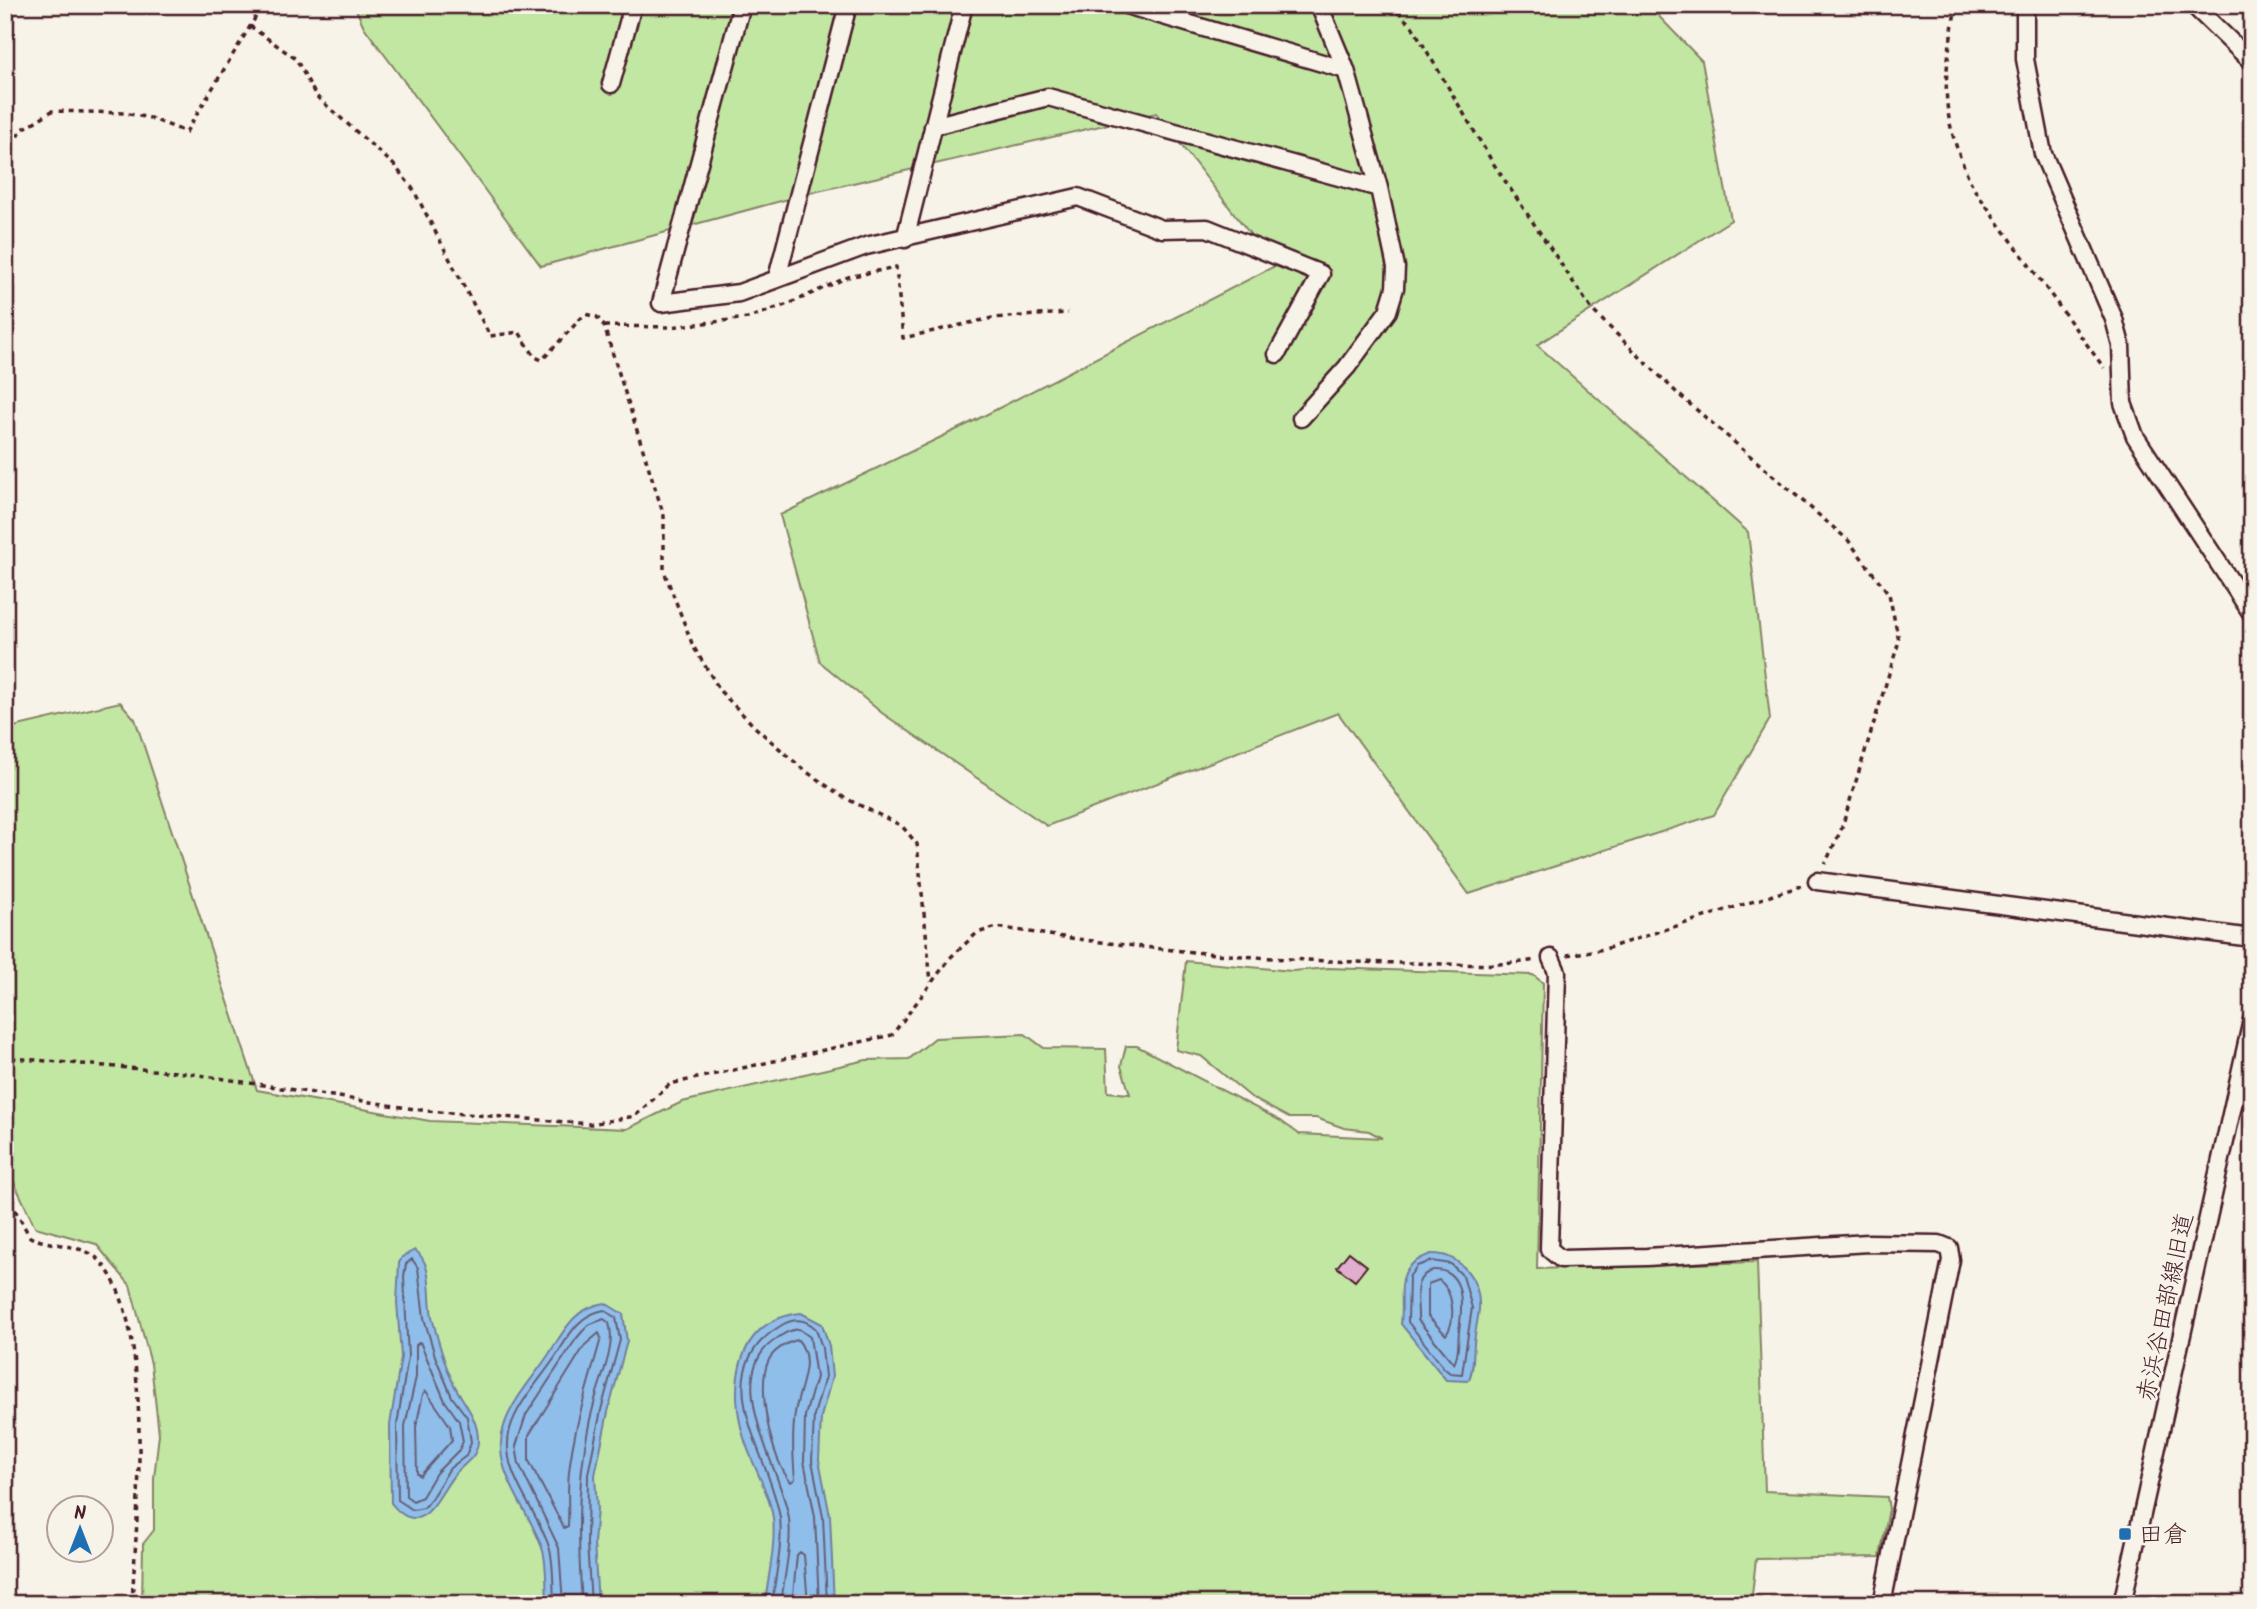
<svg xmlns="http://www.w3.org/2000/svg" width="2257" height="1609" font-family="Kalam,'Klee One',sans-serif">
<rect width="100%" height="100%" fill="#f7f3e8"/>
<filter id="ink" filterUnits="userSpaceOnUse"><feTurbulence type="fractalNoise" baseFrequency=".0143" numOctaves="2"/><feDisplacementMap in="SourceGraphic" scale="14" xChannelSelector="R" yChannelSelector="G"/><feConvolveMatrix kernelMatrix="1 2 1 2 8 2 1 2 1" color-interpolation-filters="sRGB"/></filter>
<g filter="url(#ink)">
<path fill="#c1e7a2" stroke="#868366" stroke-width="2" d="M354,5H1648L1702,61L1731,220L1537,345L1748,532L1770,719L1714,815L1469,894L1338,713L1047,826L882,713L820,662L780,515L968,424L1275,266L1156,113L814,192L541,266L364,27Z
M120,702L135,719L257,1090L430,1121L627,1129L682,1102L866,1060L909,1059L935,1038L1025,1034L1044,1048L1106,1049L1108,1092L1130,1094L1121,1066L1126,1046H1137L1281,1121L1299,1134L1382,1138L1369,1131L1344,1128L1316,1118H1289L1252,1098L1201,1056L1176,1050L1186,961L1292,971L1329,968L1533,975L1543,983L1537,1269L1757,1262L1765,1491L1887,1497L1889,1509L1880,1557L1756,1559L1751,1604H142L143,1544L154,1530V1478L159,1434L151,1364L130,1285L96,1244L35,1227L5,1163V729Z"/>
<path fill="#8fbeea" stroke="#737e9e" stroke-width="2" d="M415,1250C435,1265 427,1301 433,1321C438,1341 443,1359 451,1378C460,1400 478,1415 478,1440C478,1458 465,1462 455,1474C438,1494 423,1543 391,1503L390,1425L401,1357L397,1302L399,1263L402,1257Z
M1431,1254C1460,1253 1481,1280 1479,1309C1478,1320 1475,1332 1474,1343C1473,1355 1474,1371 1468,1381L1446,1380L1401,1324C1405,1290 1391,1268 1431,1254Z
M605,1303L623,1314L627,1341L608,1412L595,1475L597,1509L594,1543L598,1604H547C546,1587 547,1566 543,1551C531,1510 489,1471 504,1426C512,1400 534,1377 549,1354C565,1329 574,1308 605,1303Z
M801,1313L822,1324L829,1346L832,1377L821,1417L819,1460L830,1516L834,1604H765C768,1577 776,1545 773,1518C769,1491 752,1465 744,1438C728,1386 736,1320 801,1313Z"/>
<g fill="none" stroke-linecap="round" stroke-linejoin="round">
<path stroke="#665f77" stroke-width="2" d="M412,1259L418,1268L424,1318L435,1356L452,1397L467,1417L471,1442L466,1456L450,1468L429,1502L424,1508L413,1510L398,1500L397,1425L408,1357L404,1277L406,1264Z
M1432,1261L1451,1264L1463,1276L1472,1308L1462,1374L1450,1373L1444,1368L1408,1322L1409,1277L1417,1266Z
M1433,1270C1467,1268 1462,1310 1459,1331C1458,1342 1459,1355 1454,1364L1418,1320C1419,1300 1410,1278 1433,1270Z
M1439,1280C1454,1291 1456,1321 1446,1335L1428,1316V1284Z
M599,1333L601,1338C589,1382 574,1426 569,1472C567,1490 569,1508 568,1526L564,1528L529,1461V1435L585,1345Z
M798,1340C816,1361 798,1390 795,1413C792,1434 793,1458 795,1479L791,1482C772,1463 756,1387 768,1362C772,1351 787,1342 798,1340Z
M420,1342L445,1401L459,1421L463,1441L460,1449L436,1473L422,1497L413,1501L406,1496L405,1426L416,1377V1345Z
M426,1391L450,1426L452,1440L420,1476L417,1473L416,1427L423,1394Z
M554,1604C553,1587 554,1566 550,1550C539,1510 498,1473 510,1429C517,1403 541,1379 556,1356C569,1335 578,1315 604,1310L616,1318L620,1340L601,1410L588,1474L587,1543L591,1604
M563,1604L559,1548L519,1464L516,1446L526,1415L576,1339L588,1325L604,1319L609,1323C616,1345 602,1375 596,1396C576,1465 577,1533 582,1604
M772,1604C775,1577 783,1545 780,1518C771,1455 701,1372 782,1325C794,1318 806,1319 816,1329L822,1348L825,1377L814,1415L812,1461L823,1517L827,1604
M781,1604C784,1577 792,1545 789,1519C783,1472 719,1377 775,1340C783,1334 789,1330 799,1329L810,1337L816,1377L805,1416L804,1461L815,1517L819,1604
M792,1604L797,1555L800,1552L804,1555L808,1604"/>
</g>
<path fill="#e1afcd" stroke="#4a1f2b" stroke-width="2" d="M1349,1252L1367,1266L1355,1281L1337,1267Z"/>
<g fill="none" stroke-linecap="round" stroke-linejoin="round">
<g stroke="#4a1f2b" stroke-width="21">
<path id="minor" d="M742,5L661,303L739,293L866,246L1078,197L1162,229L1207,228L1321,274L1277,354
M1126,5L1346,70
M2025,5V59L2043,154L2114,319L2121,345L2123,403L2135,436L2252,614
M2193,5L2252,62
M611,84L633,5
M933,126L1048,97L1379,188
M905,239L964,5
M777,278L848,5
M1301,418L1347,367L1388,311L1395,288L1396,267L1379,188L1346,70L1319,5
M1817,881L2252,938
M1551,958L1557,972L1549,1249L1561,1259L1647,1257L1868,1243L1939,1244L1949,1248L1951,1260L1882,1604
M2122,1604L2252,1020"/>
</g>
<path stroke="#4a1f2b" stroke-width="3.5" stroke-dasharray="5 5" stroke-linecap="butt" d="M1390,5L1412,26L1493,163L1592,310L1677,393L1848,540L1889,594L1899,641L1841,830L1825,864
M1956,5C1943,85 1938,113 1974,189L2104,368
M250,26L296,59L316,96L394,165L413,189L490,336L519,332L535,357L542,360L585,314L597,317L604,326L664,516V571L693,646L721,692L756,728L804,770L843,797L902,826L917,844L931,982
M5,152L23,129L52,111L124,113L150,118L186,132L263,5
M604,326L670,327L748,318L791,303L848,277L896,267L903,338L992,318L1068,313
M1567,955L1605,949L1801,886
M5,1050L12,1058L187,1073L427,1111L591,1124L635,1116L670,1084L892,1035L951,957L977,933L997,927C1132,949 1265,961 1402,963C1445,963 1492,968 1535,960
M5,1192L30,1237C51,1247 83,1243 100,1261C157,1323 136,1523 132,1604"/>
<use href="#minor" stroke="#f7f3e8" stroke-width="16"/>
</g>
</g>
<rect fill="#1f6fb2" stroke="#f7f3e8" stroke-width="2.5" x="2118" y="1527" width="14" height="14" rx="3.5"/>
<g text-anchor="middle" stroke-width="5" stroke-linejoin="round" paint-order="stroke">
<g font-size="24" fill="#4a1f2b" stroke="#f7f3e8">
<text transform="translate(2165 1307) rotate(-78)" y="8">赤浜谷田部線旧道</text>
</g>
<g font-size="24" fill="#4a1f2b" stroke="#f7f3e8" text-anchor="start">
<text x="2139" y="1542">田倉</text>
</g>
</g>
<rect width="2257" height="1609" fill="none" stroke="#f7f3e8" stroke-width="28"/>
<rect x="14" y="14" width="2229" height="1581" fill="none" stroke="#4a1f2b" stroke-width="2.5" filter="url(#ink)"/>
<g transform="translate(80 1529)"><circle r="33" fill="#f7f3e8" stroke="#b29e9c" stroke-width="2"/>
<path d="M0-5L12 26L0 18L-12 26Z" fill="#1f6fb2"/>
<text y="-10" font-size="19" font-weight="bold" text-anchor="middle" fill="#4a1f2b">N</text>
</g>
</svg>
